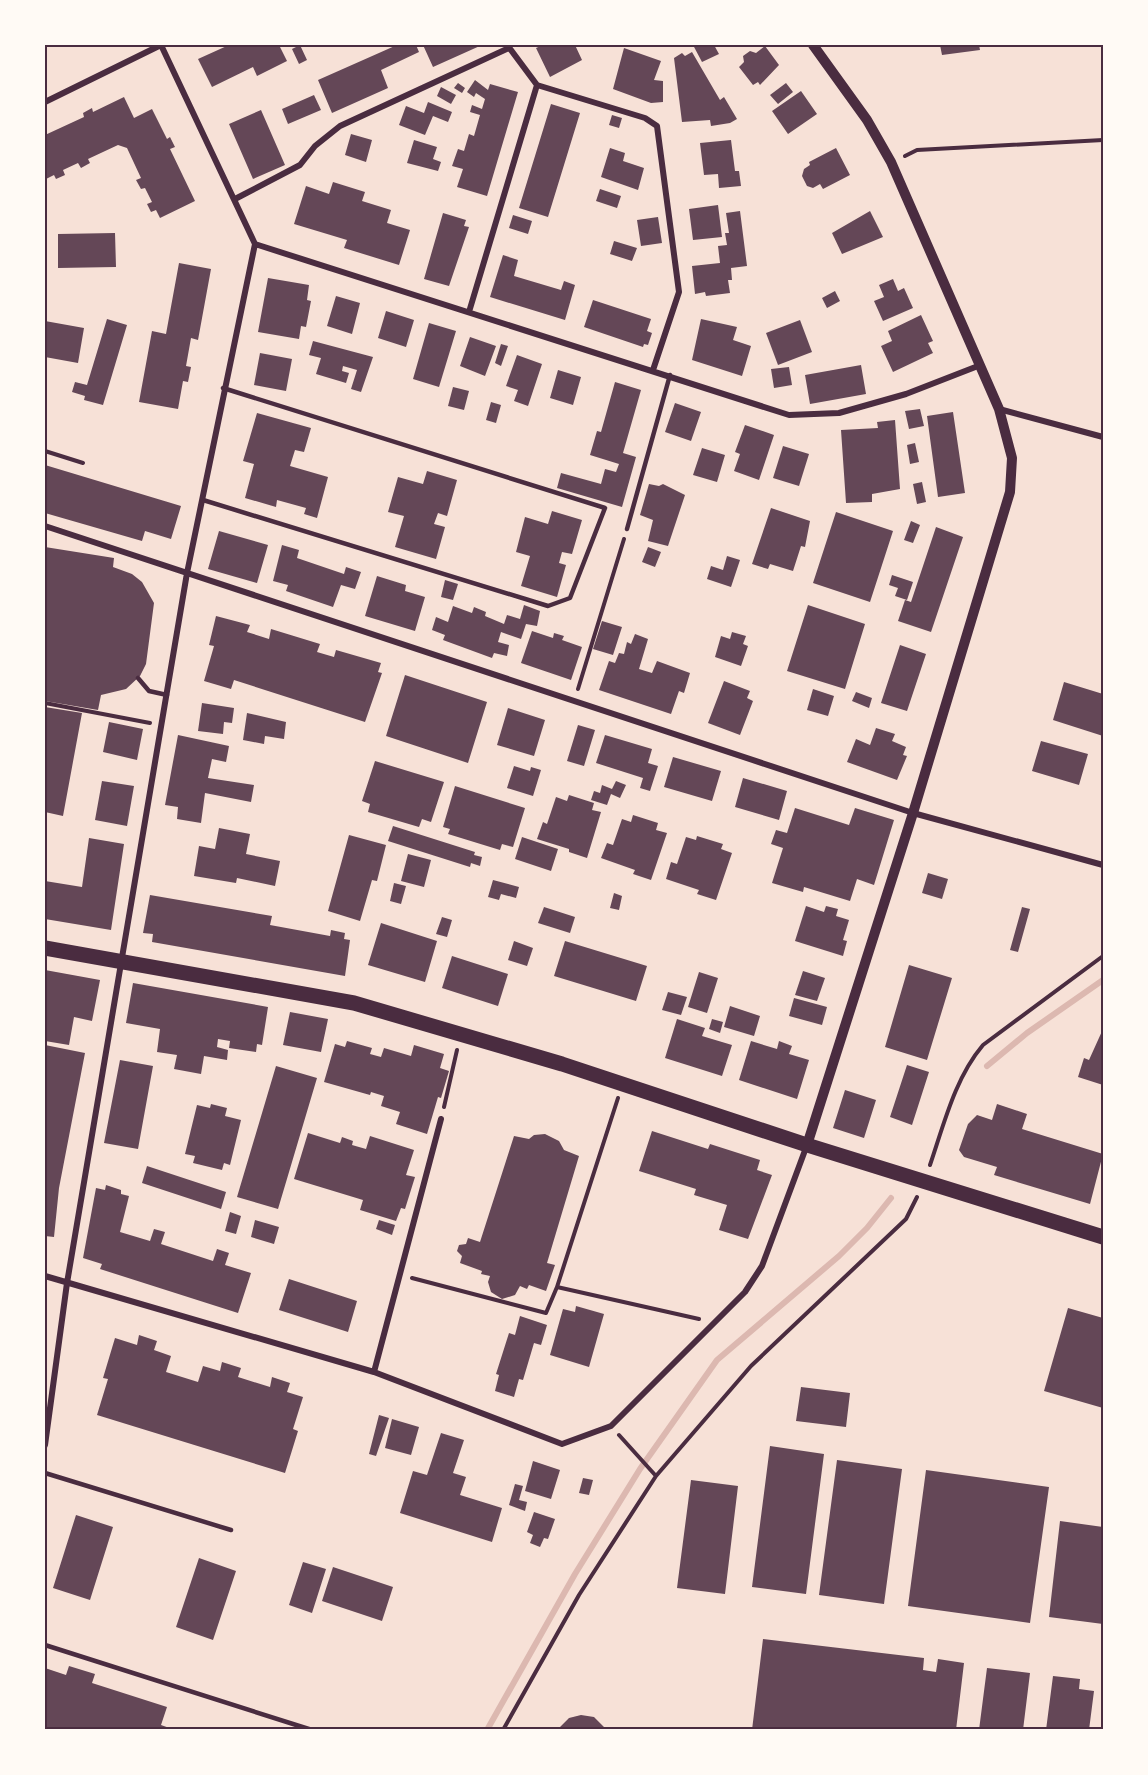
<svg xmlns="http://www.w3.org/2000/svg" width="1148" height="1775" font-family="Lora,serif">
<rect width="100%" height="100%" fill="#f7e1d7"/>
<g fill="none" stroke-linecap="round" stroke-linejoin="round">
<path stroke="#dcb8b0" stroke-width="6" d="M987,1066L1027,1033L1103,980
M487,1730L575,1574L640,1469L717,1360L839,1256L867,1228L891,1198"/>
</g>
<path fill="#644757" d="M229,45H279L287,61L257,76L253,67L212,87L198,59Z
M300,45L307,60L299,64L292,49Z
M397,45H416L419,52L381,70L388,88L332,113L318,80Z
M423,45H482L433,67Z
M543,45H575L582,60L550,77L536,48Z
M693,45H714L719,54L702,62Z
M940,45H979L980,50L942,55Z
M765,46L779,65L760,85L758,82L753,85L739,67L744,62L743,56L750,51L756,53Z
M624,48L661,61L654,80L663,81V102L651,103L613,89Z
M692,52L720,100L724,97L737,119L730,123L711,126L710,120L682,122L674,58L682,53L685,56Z
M475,80L488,90L490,84L518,92L487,196L457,187L463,169L452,166L458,149L464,151L469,134L474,136L480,115L470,112L472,105L482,109L485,99L476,93L474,97L467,92Z
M458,83L465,88L462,93L454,88Z
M786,83L793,92L778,104L770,95Z
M441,87L456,95L451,104L437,96Z
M801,91L817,114L788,134L772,111Z
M314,95L321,110L288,124L282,109Z
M124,97L134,118L152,109L167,139L170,137L175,147L170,149L195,201L160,218L156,210L151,212L147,204L152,202L145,188L141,189L136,180L141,178L127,148L118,145L88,159L90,163L81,168L78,163L63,170L65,175L56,179L54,175L46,179L45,176V135L84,117L83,113L92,108L93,112Z
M428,102L452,112L448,122L433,116L425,135L399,125L406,106L424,113Z
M551,104L580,113L548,217L519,208Z
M261,110L285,165L253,179L229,124Z
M612,115L622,118L619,128L609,125Z
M351,134L372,140L366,162L345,155Z
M414,140L437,147L433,159L441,162L438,171L407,163Z
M731,140L735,171H739L741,186L719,188L718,174L704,175L700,143Z
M610,148L625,153L623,161L644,168L638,190L601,177Z
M836,148L850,175L823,189L820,184L813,188L807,186L802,176L804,169L810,165L809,162Z
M333,182L365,192L362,201L391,210L387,223L410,230L399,265L344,248L347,240L294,224L306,186L329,194Z
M600,189L621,196L617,208L596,201Z
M718,205L722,237L693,240L689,209Z
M740,211L747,266L731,268L732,280H728L730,293L706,296L705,292L695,294L692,266L720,263L718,246L727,245L725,233H729L726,213Z
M870,211L883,237L842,254L832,233Z
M443,213L466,220L464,226L469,227L449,286L424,279Z
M513,215L532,221L528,234L509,228Z
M658,217L662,243L641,246L637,220Z
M115,233L116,267L58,268V234Z
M614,241L637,248L632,261L610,254Z
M503,255L518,260L514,276L561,290L564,281L575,285L565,320L490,297Z
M179,263L211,269L198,340L191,338L186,366L191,367L188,382L183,381L178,409L139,402L152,331L166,334Z
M268,278L309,285L307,300L311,301L306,327L301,326L299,339L258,332Z
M893,279L898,291L904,288L913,308L883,321L874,301L884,297L879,285Z
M835,291L840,301L827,308L822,298Z
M336,296L360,303L352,334L327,326Z
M593,300L651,319L647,331L652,333L648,345L644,344L643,347L584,327Z
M386,311L414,320L406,347L378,338Z
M921,315L933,341L928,343L933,353L893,372L881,346L892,341L888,331Z
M107,319L127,325L103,405L84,400L85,396L72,392L75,382L87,385Z
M701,319L737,327L733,340L751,346L742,376L692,360Z
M800,320L812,352L778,365L766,333Z
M45,321L84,328L78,363L45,357Z
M429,323L456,331L439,387L413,379Z
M470,337L496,346L485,376L460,366Z
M313,341L373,357L361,392L351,389L357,370L343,366L342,371L349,373L346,383L316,374L321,358L309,355Z
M501,344L508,346L501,366L495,363Z
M260,353L292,359L286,391L254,385Z
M517,355L542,364L528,406L514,401L518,390L506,386Z
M861,365L866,394L810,404L805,375Z
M789,367L792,385L774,388L771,369Z
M558,370L581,377L573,405L550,398Z
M615,382L641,390L623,453L636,457L622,507L557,488L561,473L601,484L605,469L616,472L619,464L590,455L597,431L601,432Z
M453,387L469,391L464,410L448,406Z
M491,402L501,405L496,423L486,420Z
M675,403L701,412L691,441L665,432Z
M920,409L924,426L909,429L905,411Z
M953,412L965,493L938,497L927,416Z
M257,413L311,428L304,452L295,450L290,466L328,477L317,518L304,514L306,508L277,500L276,507L245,498L254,464L243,461Z
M895,420L900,489L872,494V502L846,503L841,430L878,428L877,422Z
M745,425L774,435L759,480L734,471L740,454L735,452Z
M915,443L919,462L910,464L907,445Z
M783,446L809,454L799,486L773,478Z
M702,448L725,455L717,482L693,475Z
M45,465L181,506L171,539L145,531L142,541L45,513Z
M427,471L457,480L447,516L438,513L434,524L445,527L436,559L395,547L404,516L388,512L398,477L423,484Z
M922,482L926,502L917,504L913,484Z
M649,484L659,486L663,484L685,495L668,546L648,541L653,520L640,515Z
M771,508L810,521L805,547L801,546L793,571L770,564L768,569L752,564Z
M552,511L582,520L572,554L562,552L559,563L566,565L557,597L521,586L530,556L516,552L525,517L548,524Z
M836,512L893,531L870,602L813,583Z
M911,521L920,525L913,543L904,540Z
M936,527L963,537L931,632L898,621L905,600L911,602Z
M219,531L268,545L257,583L208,569Z
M282,545L299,550L297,558L344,574L346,567L361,572L355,589L341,585L333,607L286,591L288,585L273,581Z
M45,547L114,558L113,567L132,574L142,582L154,603L146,664L140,676L126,689L101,695L98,710L45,701Z
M648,547L661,552L655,567L642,562Z
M727,556L740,560L731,587L707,579L711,566L723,570Z
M892,575L913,582L907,600L895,596L898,588L889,585Z
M377,576L406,585L405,591L425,597L415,631L365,616Z
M445,580L458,584L453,600L441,597Z
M524,605L540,611L537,626L526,624L521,639L501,632L498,642L509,645L507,656L494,653L492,658L443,640L445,635L432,630L436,617L448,622L453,606L472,613L474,607L486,612L485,616L504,624L507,615L520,619Z
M808,605L865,624L845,689L787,671Z
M216,616L250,625L247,632L269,639L271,629L320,644L317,652L334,657L336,650L381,663L378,672L382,673L365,722L234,680L231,689L204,681L214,646L209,645Z
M602,621L622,627L613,655L593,649Z
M532,631L553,638L554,633L564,636L562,640L582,647L571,680L521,663Z
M732,632L746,636L743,644L748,646L741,666L715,657L721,636L730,639Z
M635,634L648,639L639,669L652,673L657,661L690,673L684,693L679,691L671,714L599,690L609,661L615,663L619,653L624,654L627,642L631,644Z
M900,645L926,654L907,711L881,703Z
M405,675L487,702L468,763L386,736Z
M724,681L750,691L747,698L753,701L740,735L708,723Z
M1064,682L1103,694V736L1053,720Z
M813,689L834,696L828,716L807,710Z
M856,692L872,698L869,708L852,701Z
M202,703L234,708L232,723L224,722L223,734L198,731Z
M45,707L82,713L63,816L45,812Z
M508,708L545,720L534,756L497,745Z
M247,713L286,722L284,739L265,736L264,744L243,740Z
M109,722L143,729L137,760L103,752Z
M578,725L595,730L584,766L567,761Z
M876,728L895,734L892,741L906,747L903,755L907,756L897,780L847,762L856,739L870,745Z
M178,735L229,746L226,762L212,759L208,778L254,785L251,802L205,793L201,823L177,819L178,807L165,805Z
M605,735L652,749L648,763L658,766L650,791L640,788L643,778L596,763Z
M1041,741L1088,754L1079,785L1032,771Z
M673,757L721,771L712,801L664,787Z
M375,761L444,782L431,822L422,819L419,827L368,812L370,804L362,801Z
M514,766L530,771L531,767L541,770L533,796L507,788Z
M743,778L787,791L779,820L735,807Z
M102,781L134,786L127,826L95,820Z
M616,781L626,785L620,798L611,794L607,805L591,800L594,791L600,793L602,785L612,789Z
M455,786L525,808L513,847L502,844L500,850L448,834L450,829L443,827Z
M569,795L594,803L592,810L601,812L587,858L569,852V849L537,839L543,822L547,824L556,797L567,801Z
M795,808L849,825L855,808L894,820L874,885L857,879L850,901L804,887L803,892L772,883L783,848L771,844L776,830L787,833Z
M633,815L658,823L656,830L667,833L651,880L633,874L635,870L601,858L607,843L613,845L622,819L631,822Z
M393,826L475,852L474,855L482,857L480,866L471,863L470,867L388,841Z
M219,828L250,834L246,854L280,861L275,886L237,878L236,883L194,876L199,846L215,849Z
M349,835L386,845L377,881L372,880L360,921L328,911Z
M697,836L723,844L721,849L732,853L716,900L697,894L699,890L666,879L671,862L677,864L686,837L696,840Z
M522,837L558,849L551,871L515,859Z
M89,838L124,844L111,930L45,919V881L82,887Z
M408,854L431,860L424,887L401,881Z
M928,873L948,879L942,899L922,893Z
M493,880L519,887L516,898L501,894L499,900L488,897Z
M394,883L406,886L401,904L390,901Z
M614,893L622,896L619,910L610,908Z
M150,895L272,916L270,925L330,936L331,930L345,933L344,939L350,940L345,976L152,942L153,934L143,933Z
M806,906L824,912L826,906L838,909L836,916L849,920L843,940L847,941L843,956L795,941Z
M544,907L575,917L570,933L538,923Z
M1022,907L1030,909L1018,952L1010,950Z
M442,917L452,920L447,937L436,934Z
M381,923L437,941L425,982L368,965Z
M514,941L533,948L527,966L508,960Z
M565,941L647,966L636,1001L554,976Z
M452,956L508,974L498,1006L442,988Z
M909,965L952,978L927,1060L885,1047Z
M45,970L100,980L92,1021L74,1017L69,1045L45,1041Z
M803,971L825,978L817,1001L795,995Z
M699,972L718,978L707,1013L688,1007Z
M133,983L268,1007L262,1045L257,1044L256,1052L229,1048L230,1041L218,1039L217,1047L228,1050L227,1060L204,1056L201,1074L174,1069L177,1055L157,1052L160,1029L126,1023Z
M668,992L687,997L681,1015L662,1010Z
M794,998L827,1007L822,1025L789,1016Z
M730,1006L760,1016L754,1036L724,1027Z
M290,1012L328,1019L321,1052L283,1045Z
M677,1019L705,1028L702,1036L732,1045L722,1076L665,1058Z
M712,1019L723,1022L720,1033L709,1029Z
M1103,1029V1085L1078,1077L1084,1058L1089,1060Z
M347,1041L372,1048L370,1054L381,1057L384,1048L411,1056L414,1045L444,1054L440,1068L449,1071L441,1098L438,1097L427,1134L396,1124L400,1112L381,1106L384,1096L371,1092L370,1095L324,1082L335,1044L345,1047Z
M751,1041L777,1049L779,1041L792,1046L789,1054L809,1060L797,1099L739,1080Z
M45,1045L85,1053L59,1188L54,1237L45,1236Z
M120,1060L153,1066L138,1149L104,1143Z
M907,1065L929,1072L912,1125L890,1117Z
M276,1066L317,1078L278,1209L237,1197Z
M845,1090L876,1100L864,1138L833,1128Z
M211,1104L227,1108L225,1116L241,1120L230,1165L224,1163L222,1170L193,1163L195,1156L185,1154L197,1105L210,1108Z
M997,1104L1027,1114L1022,1129L1103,1154L1090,1204L994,1175L997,1167L964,1157L959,1150L968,1124L977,1115L992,1120Z
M652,1131L708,1149L710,1144L760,1160L757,1170L772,1175L748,1239L719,1230L727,1205L694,1195L696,1189L639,1171Z
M308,1133L340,1143L342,1137L353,1141L352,1145L366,1149L370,1136L414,1150L406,1175L415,1177L405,1209L401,1208L396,1221L360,1210L363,1200L294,1179Z
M545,1134L559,1141L564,1150L579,1156L547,1263L555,1265L546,1291L529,1285L527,1289L520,1286L515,1295L502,1299L491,1292L488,1282L490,1276L481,1274L482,1271L460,1263L462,1256L457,1251L459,1245L466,1244L468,1238L480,1242L514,1136L529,1139L534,1135Z
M147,1166L226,1192L221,1209L142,1183Z
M106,1185L121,1190V1194L129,1196L120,1232L150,1241L154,1229L165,1232L161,1244L213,1261L217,1249L229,1253L225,1265L251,1273L238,1313L100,1269L102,1264L83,1258L96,1188L105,1190Z
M230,1212L241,1216L236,1234L225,1231Z
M255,1220L279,1227L274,1244L251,1237Z
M379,1220L395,1225L392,1235L376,1229Z
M289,1279L357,1301L348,1332L279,1310Z
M576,1306L604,1314L589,1367L550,1355L563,1309L575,1312Z
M1068,1308L1103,1318V1408L1044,1391Z
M520,1316L547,1325L541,1345L534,1343L523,1380L519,1379L514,1397L495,1391L499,1375L496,1374L509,1333L515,1335Z
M139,1335L157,1341L154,1350L171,1356L166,1372L198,1382L203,1366L220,1371L222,1362L241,1368L238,1377L270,1387L272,1377L290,1383L287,1392L303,1397L293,1429L298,1431L285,1473L97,1415L108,1379L103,1378L115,1338L137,1345Z
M801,1387L850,1393L846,1427L796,1421Z
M379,1415L389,1418L376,1456L369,1454Z
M392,1419L419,1427L411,1455L385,1448Z
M441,1433L464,1440L453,1473L466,1477L460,1495L502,1508L492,1542L400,1513L413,1471L427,1475Z
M770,1446L824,1454L806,1594L752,1587Z
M837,1460L902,1469L884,1604L819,1595Z
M533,1461L560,1470L551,1499L525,1491Z
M926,1470L1049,1487L1030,1623L908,1606Z
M583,1478L593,1480L589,1495L579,1493Z
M691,1480L738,1486L725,1594L677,1588Z
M515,1484L523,1486L519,1500L527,1502L525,1511L509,1505Z
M534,1512L555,1519L548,1539L544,1538L540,1547L530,1543L533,1535L527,1532Z
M76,1515L113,1527L90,1600L53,1588Z
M1060,1521L1103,1527V1624L1049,1617Z
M199,1558L236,1571L213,1640L176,1627Z
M303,1562L326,1569L312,1613L289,1605Z
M333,1567L393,1587L382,1621L322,1601Z
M763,1639L924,1658L923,1670L936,1672L938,1659L964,1663L956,1730H752Z
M69,1666L95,1674L92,1683L167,1707L161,1725L175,1730H45V1668L66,1675Z
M987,1668L1030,1673L1023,1730H979Z
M1053,1676L1080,1679L1079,1689L1094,1691L1089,1730H1046Z
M581,1715L594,1717L607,1730H557L569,1718Z"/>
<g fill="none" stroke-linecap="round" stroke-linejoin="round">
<path stroke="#4a2c40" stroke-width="4" d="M905,156L917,150L1103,140
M45,451L83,463
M578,689L624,539
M45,703L150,723
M618,1098L557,1287L699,1319
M444,1107L457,1050
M930,1165C944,1124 955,1078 983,1045L1103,956
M412,1278L546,1313L557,1287
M619,1435L656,1476
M503,1730L579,1595L656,1476L751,1366L906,1219L917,1197"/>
<path stroke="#4a2c40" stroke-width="4.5" d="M203,500L548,606L570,598L605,508L223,388
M627,529L670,375
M138,678L149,691L167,695
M45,1473L231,1530
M45,1645L312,1730"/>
<path stroke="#4a2c40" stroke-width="6" d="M161,45L255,244
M537,85L645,118L657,126L679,292L653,370
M45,102L161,45
M235,199L300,165L315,146L340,126L509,48
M255,244L789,415L839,413L906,394L978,366
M469,312L537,85L508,46
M999,409L1103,437
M45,526L913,813L1103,865
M45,1276L374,1372L562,1444L611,1426L745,1292L762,1266L807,1145
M374,1372L441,1119
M45,1445L67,1283L187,573L255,244"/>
<path stroke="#4a2c40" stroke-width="10" d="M807,1145L913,813L1010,492L1012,458L999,409L891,162L867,120L813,45"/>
<path stroke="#4a2c40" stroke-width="15" d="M45,948L354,1003L562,1064L807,1145L1103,1237"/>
</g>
<rect width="1148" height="1775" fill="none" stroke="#fffaf5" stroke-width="93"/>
<rect x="46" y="46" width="1056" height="1682" fill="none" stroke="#4a2c40" stroke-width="2"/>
</svg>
